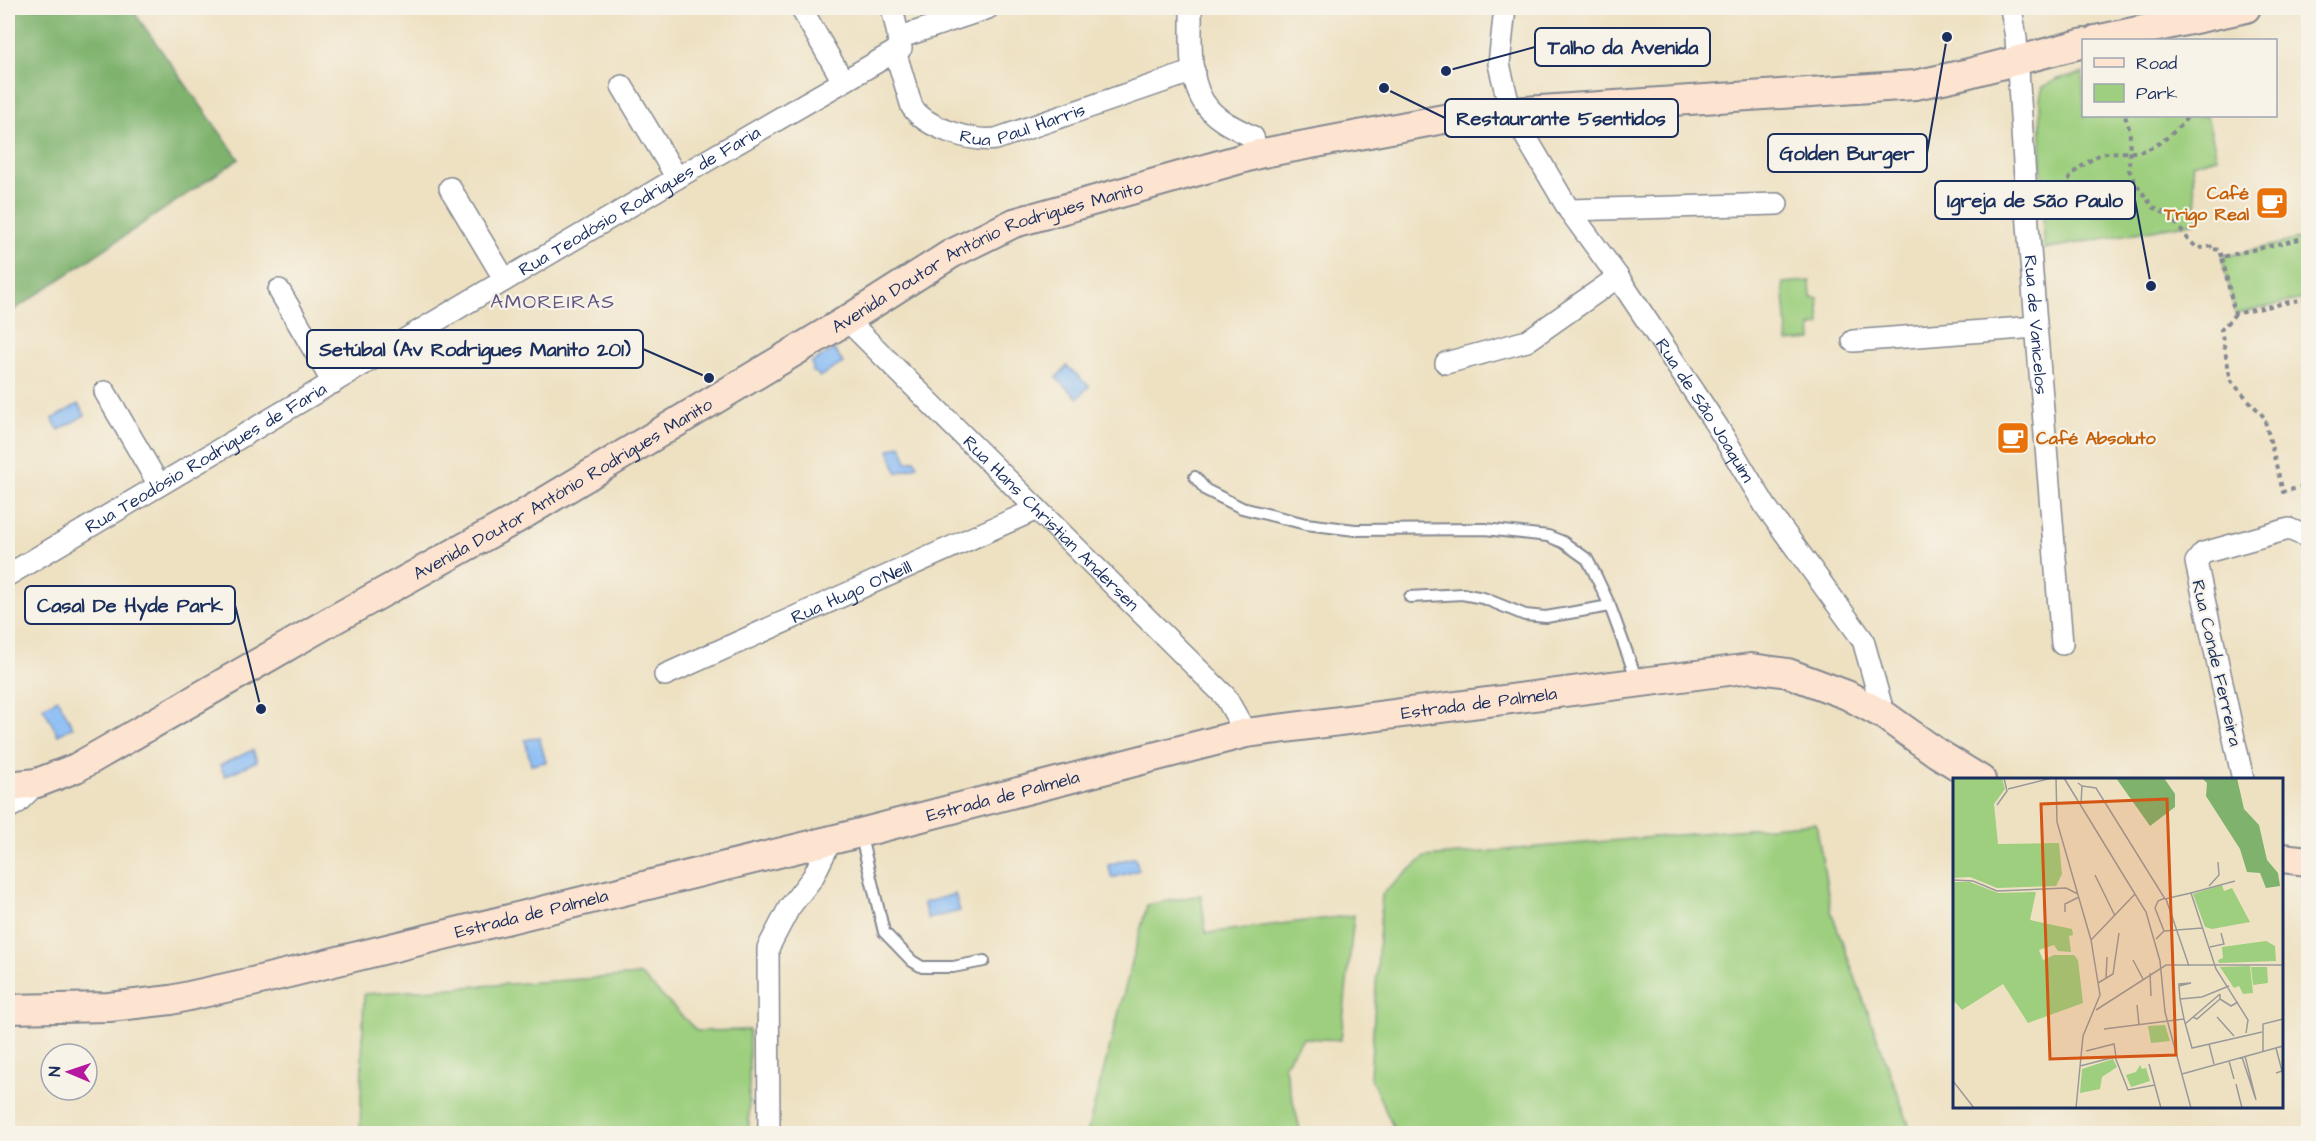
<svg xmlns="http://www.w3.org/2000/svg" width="2316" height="1141" font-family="'Architects Daughter',sans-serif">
<rect width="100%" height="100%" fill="#f7f3e8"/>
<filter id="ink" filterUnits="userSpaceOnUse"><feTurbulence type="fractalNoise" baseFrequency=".0167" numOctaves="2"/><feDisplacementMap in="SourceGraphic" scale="12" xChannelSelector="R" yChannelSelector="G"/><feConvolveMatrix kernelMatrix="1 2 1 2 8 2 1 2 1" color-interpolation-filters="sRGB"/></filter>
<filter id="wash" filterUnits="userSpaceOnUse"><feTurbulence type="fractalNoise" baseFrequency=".008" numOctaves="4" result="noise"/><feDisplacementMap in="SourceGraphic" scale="24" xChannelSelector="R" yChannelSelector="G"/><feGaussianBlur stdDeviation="1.35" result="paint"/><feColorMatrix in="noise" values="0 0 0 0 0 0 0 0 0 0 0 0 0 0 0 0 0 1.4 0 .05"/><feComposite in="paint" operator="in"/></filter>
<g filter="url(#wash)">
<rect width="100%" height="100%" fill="#eee1c2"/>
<path fill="#9dcf7e" stroke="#5c7f6e" stroke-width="1.5" d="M2083,73L2084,116H2207L2217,157L2192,164L2198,222L2044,249L2040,99L2043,87L2058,79Z
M2308,237V298L2235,314L2222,257Z
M1810,281L1811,298H1818L1820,325L1811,326L1812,340L1788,342L1783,283Z
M1816,823L1831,911L1912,1133H1396L1370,1077L1382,894L1425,857Z
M1201,895L1206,933L1354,915L1341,1040L1303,1038L1284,1065L1301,1133H1087L1147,905Z
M641,975L697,1031L749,1030V1133H360L364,994Z"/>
<path fill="#7eb26d" stroke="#4c7066" stroke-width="1.5" d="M8,8H131L239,159L8,314Z"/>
<path fill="#87bbf5" stroke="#5175aa" stroke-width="1.5" d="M834,349L843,363L819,377L817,373L812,372L813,368L811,363Z
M1067,366L1089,386L1078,398L1056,378Z
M78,404L85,415L59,430L52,419Z
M901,445L907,462L915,460L917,466L897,473L889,450Z
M58,699L73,727L58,735L43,707Z
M539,737L546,762L531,765L525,740Z
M253,750L257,761L225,776L220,765Z
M1135,857L1139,870L1112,878L1108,865Z
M955,894L960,911L928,919L923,903Z"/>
</g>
<g filter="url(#ink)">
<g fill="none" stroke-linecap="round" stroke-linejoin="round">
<g stroke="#848890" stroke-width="14">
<path id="lane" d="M1195,477L1206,490L1242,508L1306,524L1355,530L1485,529L1548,536L1563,542L1587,559L1594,572L1610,606L1638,683
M1410,597L1462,594L1483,598L1525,615L1546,617L1610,606
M860,833L884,932L912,961L922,967H953L984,961"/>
</g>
<g stroke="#848890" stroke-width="24">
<g id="street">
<path d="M801,8L843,81"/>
<path d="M1191,8C1192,38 1186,84 1209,109C1220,122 1238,129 1253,137L1258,154"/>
<path id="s1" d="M1505,8L1499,64L1510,110L1569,210L1618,277L1717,426L1766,507L1863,640L1884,715"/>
<path id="s2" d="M2011,8L2016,38L2028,225L2062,644"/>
<path d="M898,38L988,8"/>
<path id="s3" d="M895,51L912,107C926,128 972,142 996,139L1194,71"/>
<path d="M622,86L677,178"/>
<path d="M450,188L505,280"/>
<path d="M1569,210L1777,204"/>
<path d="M279,290L333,383"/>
<path id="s4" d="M847,320L1225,696L1246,733"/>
<path d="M1853,341L2036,327"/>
<path d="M1446,363L1527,341L1618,277"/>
<path d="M105,392L159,485"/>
<path id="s5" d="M8,575L677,178L901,48L892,8"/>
<path id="s6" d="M665,675L1037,509"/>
<path d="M2243,780L2196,562L2203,553L2289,529L2308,537"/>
<path d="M8,808L17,803L37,783"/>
<path d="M769,1134L768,948L789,908L813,877L831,840"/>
</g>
</g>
<g stroke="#848890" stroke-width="32">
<g id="secondary">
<path d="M2096,40L2246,8"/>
<path id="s7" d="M8,786L37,783L76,768L331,621L516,519L847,320L951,254L1014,223L1258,154L1465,115L1915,85L1965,74L2084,43"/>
<path d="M2282,858L2308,861"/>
<path id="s8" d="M8,1009L109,1007L171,1000L252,982L860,833L1246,733L1751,668L1788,673L1847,695L1884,715L1937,753L1981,780"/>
</g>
</g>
<path stroke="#848890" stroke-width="4" stroke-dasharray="4.5 4.5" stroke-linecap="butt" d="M2125,116L2130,131L2129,170L2139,188L2153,207L2171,217L2187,238L2196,247L2204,248L2213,246V249L2220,250L2222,257
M2047,209C2057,200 2061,189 2069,179C2074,171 2086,163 2094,158C2105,150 2122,153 2135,152C2155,151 2177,131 2188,116
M2308,237L2222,257L2235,314L2308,298
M2235,314L2221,330L2231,381L2264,417L2283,492L2308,485"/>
<use href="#lane" stroke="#fff" stroke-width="10"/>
<use href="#street" stroke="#fff" stroke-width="21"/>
<use href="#secondary" stroke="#fde4d1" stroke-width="28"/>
</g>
</g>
<defs>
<g id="cafe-square" transform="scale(1.725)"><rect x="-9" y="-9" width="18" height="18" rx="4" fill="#e8710a" stroke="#f7f3e8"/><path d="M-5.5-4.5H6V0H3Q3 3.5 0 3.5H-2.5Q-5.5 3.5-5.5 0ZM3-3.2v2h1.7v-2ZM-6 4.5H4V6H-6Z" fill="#fff"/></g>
</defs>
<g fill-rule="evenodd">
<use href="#cafe-square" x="2272" y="203"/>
<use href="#cafe-square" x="2013" y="438"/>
</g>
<g text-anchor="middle" stroke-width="4.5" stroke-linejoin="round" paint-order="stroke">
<g font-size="18" fill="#1b2f5e" stroke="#f7f3e8">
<text dy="6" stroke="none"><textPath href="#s3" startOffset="180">Rua Paul Harris</textPath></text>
<text dy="6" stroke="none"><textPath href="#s5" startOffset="734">Rua Teodósio Rodrigues de Faria</textPath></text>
<text dy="6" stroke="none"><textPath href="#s7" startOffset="1118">Avenida Doutor António Rodrigues Manito</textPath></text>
<text dy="6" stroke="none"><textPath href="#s2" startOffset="318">Rua de Vanicelos</textPath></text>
<text dy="6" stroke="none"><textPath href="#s1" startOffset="462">Rua de São Joaquim</textPath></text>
<text dy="6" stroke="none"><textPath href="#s5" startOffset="230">Rua Teodósio Rodrigues de Faria</textPath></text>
<text dy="6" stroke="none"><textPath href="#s7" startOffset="632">Avenida Doutor António Rodrigues Manito</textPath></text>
<text dy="6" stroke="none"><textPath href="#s4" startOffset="288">Rua Hans Christian Andersen</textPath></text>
<text dy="6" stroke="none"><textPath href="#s6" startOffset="204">Rua Hugo O'Neill</textPath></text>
<text transform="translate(2217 663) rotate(77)" y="6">Rua Conde Ferreira</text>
<text dy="6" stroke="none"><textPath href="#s8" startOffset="1506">Estrada de Palmela</textPath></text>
<text dy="6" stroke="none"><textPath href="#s8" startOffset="1020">Estrada de Palmela</textPath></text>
<text dy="6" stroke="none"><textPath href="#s8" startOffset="534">Estrada de Palmela</textPath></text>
</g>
<g font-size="18" font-weight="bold" fill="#c56008" stroke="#f7f3e8" text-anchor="end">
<text x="2249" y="199">Café<tspan x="2249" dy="21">Trigo Real</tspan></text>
<text x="2036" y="444" text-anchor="start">Café Absoluto</text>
</g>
<g font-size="20" letter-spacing="1.5" fill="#635584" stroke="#f7f3e8">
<text x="553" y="308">AMOREIRAS</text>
</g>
</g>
<g transform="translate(1953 778)">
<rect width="330" height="330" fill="#eee1c2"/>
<path d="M0,0H49L52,11L41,26L45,66L106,65L109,96L103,108L44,110L17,99L0,100ZM0,104H17L45,115L83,114L77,142L119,151L120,157L116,158L118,174L105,173L101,167L86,172L90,182L101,177H121L125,182L130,225L75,245L50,206L9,232L0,222ZM269,107L271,113L279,110L297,144L259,151L252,149L240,116ZM313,163L322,168L323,183L266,185L265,182L270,180L269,169ZM297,188L300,215L290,216L286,208L281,210L267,189ZM298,189H314L315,205L300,207ZM212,247L217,263L198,265L195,248ZM160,281L164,289L149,299L147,311L127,315L129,291ZM187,287L189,291L193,290L197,303L178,309L173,297L183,294Z" fill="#9dcf7e"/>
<path d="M163,0H211L222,16V29L197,48ZM249,0H284L291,31L306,47L314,82L325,95L327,108L313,110L307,95L294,94L287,71L253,18L254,5Z" fill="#7eb26d"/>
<path fill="none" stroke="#9a9a9a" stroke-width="1.5" d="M103,0L104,44L138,162L147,217L130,258L123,330M111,0L193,134L207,183L212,234L238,330M125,5L129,8L128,26M129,8L143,10L212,121L238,115L263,191L295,242L293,255M55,11L99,0M44,27L54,13L51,0M142,97L162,138M0,102L20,103L44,113L113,110L125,116M256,108L266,97L265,84M238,115L282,103M213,121L236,188M112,134V126L126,119M211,153L202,130L205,123L212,120M203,161L211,153L249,150M138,162L182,116M257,169L271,166L268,155M180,182L190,201M197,195L198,218M153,201L154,179M145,205L160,196L166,155M226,208L238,205L226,206V208L227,221L231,241L239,270L309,254M227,221L249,219L276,208M267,221L278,228L285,224M184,227L186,247M143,232L213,187H330M240,239L244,241L267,221V216M264,239L281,258M232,246L267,216M151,251L231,241M256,266L261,286M323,270L329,293L323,295M133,273L161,266L163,279M310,274V246L330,241M289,279L303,322L292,278M276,283L281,301M196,286L208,330M127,288L162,279L175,312L202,307M229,296L330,268M0,303L21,330M283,306L289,330"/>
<path fill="#d45514" fill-opacity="0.15" stroke="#d45514" stroke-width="3" d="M214,21L223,277L97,281L88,26Z"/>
<rect width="330" height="330" fill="none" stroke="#1b2f5e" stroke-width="3"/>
</g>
<path fill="none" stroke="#1b2f5e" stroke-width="2" d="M1446 71L1535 47M1384 88L1445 118M1947 37L1927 153M2151 286L2135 200M709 378L643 349M261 709L235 605"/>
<g fill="#1b2f5e" stroke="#f7f3e8" stroke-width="2">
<circle cx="1446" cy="71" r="6"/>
<circle cx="1384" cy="88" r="6"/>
<circle cx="1947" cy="37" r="6"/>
<circle cx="2151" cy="286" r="6"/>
<circle cx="709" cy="378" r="6"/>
<circle cx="261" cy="709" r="6"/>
</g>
<g fill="#f7f3e8" stroke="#1b2f5e" stroke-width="2">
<rect x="1535" y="28" width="175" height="38" rx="6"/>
<rect x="1445" y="99" width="233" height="38" rx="6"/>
<rect x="1768" y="134" width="159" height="38" rx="6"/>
<rect x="1935" y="181" width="200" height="38" rx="6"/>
<rect x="307" y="330" width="336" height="38" rx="6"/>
<rect x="25" y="586" width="210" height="38" rx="6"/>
</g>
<g font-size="20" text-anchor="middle" font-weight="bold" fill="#1b2f5e">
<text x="1623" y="54">Talho da Avenida</text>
<text x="1561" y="125">Restaurante 5sentidos</text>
<text x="1847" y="160">Golden Burger</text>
<text x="2035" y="207">Igreja de São Paulo</text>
<text x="475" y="356">Setúbal (Av Rodrigues Manito 201)</text>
<text x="130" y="612">Casal De Hyde Park</text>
</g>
<rect width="2316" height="1141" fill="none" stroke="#f7f3e8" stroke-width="30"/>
<rect x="2082" y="39" width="195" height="78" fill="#f7f3e8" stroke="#9fa5b1" stroke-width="1.5"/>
<rect x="2094" y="58" width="30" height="9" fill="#fde4d1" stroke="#9fa5b1" stroke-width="1.5"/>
<text x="2136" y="69" font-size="18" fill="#1b2f5e">Road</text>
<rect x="2094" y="84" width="30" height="18" fill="#9dcf7e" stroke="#9fa5b1" stroke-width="1.5"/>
<text x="2136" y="99" font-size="18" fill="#1b2f5e">Park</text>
<g transform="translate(69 1072) rotate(272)"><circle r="28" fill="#f7f3e8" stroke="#9fa5b1" stroke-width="1.5"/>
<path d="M0-4.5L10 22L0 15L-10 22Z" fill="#b5179e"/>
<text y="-9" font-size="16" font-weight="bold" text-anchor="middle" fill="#1b2f5e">N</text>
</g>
</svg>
